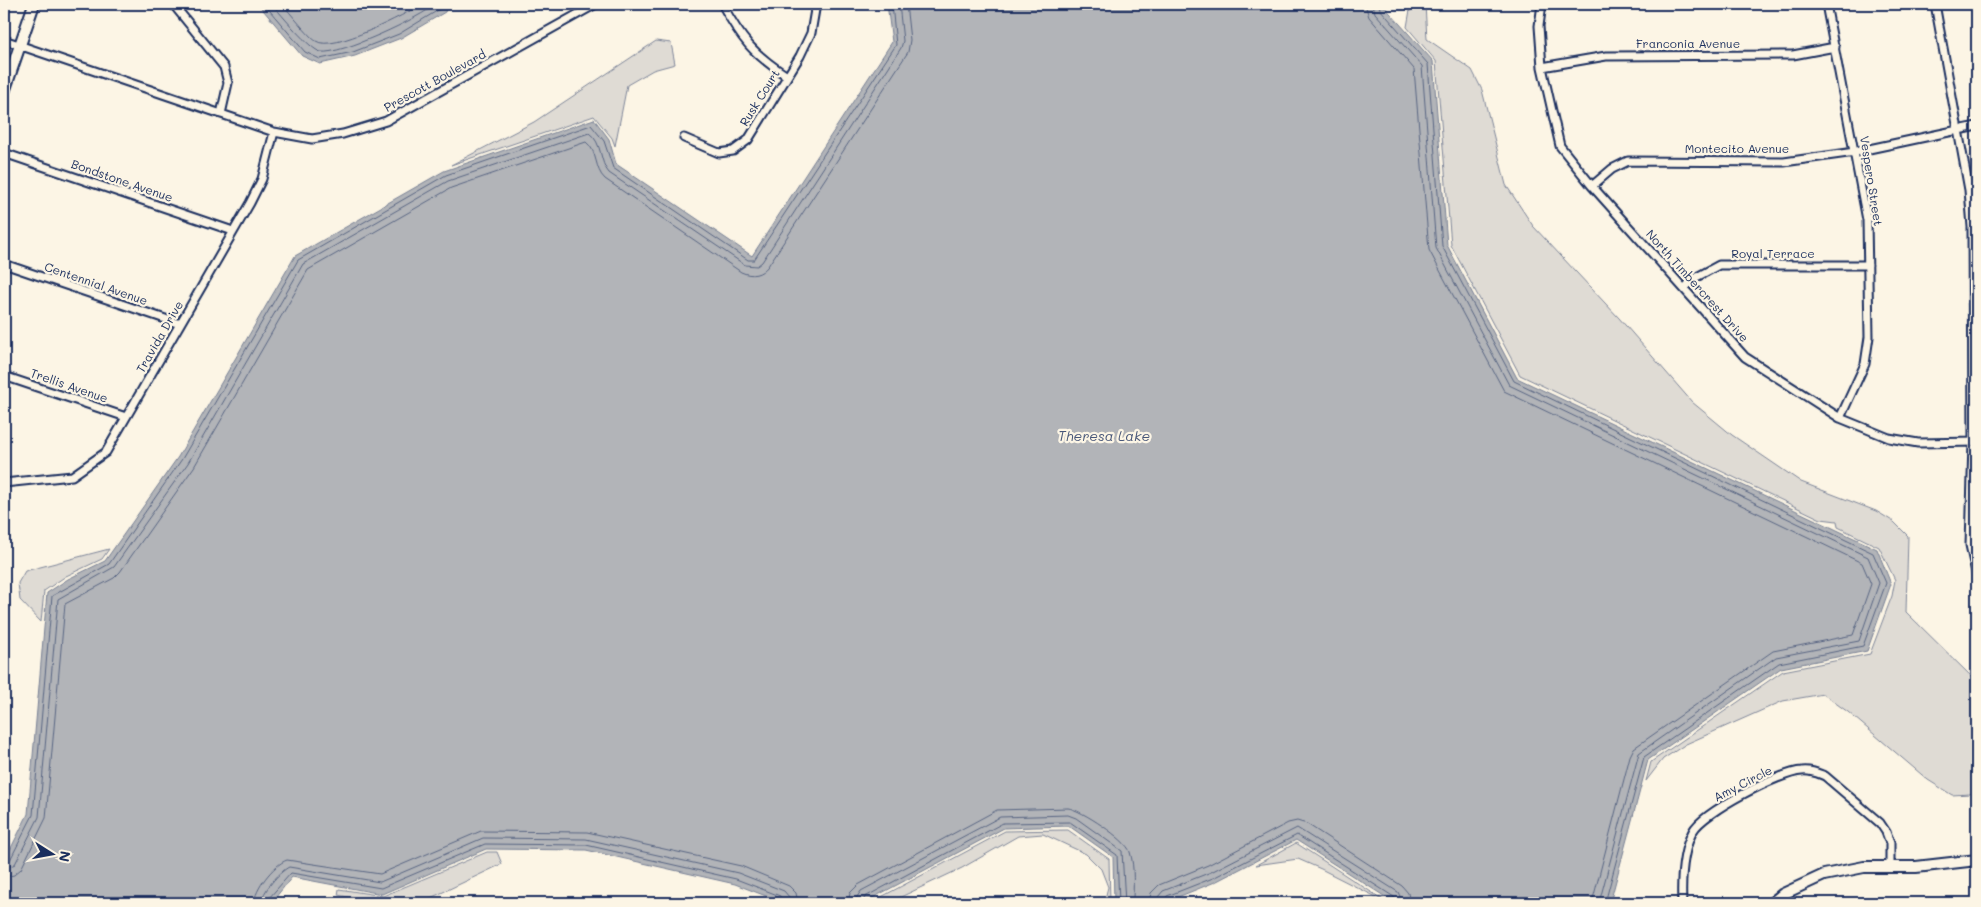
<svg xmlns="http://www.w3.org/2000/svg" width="1981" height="907" font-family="Mali,sans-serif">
<rect width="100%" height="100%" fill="#fcf5e5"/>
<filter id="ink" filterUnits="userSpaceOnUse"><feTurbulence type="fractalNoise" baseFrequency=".02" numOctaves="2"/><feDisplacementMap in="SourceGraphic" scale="10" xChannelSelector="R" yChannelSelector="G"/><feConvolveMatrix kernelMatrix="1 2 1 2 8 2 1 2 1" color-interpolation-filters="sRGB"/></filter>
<g filter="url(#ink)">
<path fill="#dfdbd4" stroke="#7d8599" d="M1389,4H1425L1427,39L1472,70L1482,90L1506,185L1533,226L1619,318L1692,402L1732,435L1801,482L1876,511L1894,522L1908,536L1906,612L1977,682V790L1970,794L1952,795L1928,780L1848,712L1823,694L1783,701L1686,744L1663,759L1646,781L1651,762L1783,671L1870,654L1892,596L1895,580L1879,547L1838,527L1837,521L1821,519L1520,375L1451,245L1436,61L1407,27L1410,10Z
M656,41L671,43L675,64L653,70L627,85L615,146L612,138L594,116L451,165L534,122Z
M109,549L102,559L66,576L44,591L41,622L20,600L18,583L25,571Z
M1068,830L1109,859L1110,903H1104L1108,887L1101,869L1086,854L1043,834L1018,836L962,868L888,903H870L1005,831Z
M1296,843L1388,903L1321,869L1298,859L1256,865Z
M487,852H497L502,864L420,903H376L338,895L339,889L383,896Z"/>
<path fill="#b2b4b8" stroke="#767f94" d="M258,4H448L445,12L401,38L355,56L320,64L302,56Z
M887,4H1382L1433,61L1447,245L1517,378L1877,549L1891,584L1867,651L1781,668L1648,760L1610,903H1395L1296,840L1215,882L1163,903H1114L1113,857L1069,826L1004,828L863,903H784L735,884L586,850L486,849L382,894L292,877L271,903H4V862L28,814L47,593L68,579L105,561L178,457L295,256L444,171L594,119L609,139L616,164L752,256L892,42Z"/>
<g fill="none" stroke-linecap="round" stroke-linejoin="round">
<path stroke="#576482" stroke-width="1" d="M264,4L305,52L320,59L353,52L399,34L440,9L443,4
M272,4C281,14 310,50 321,52C341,55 420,18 436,4
M282,4C289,11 310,38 316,41C333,53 405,14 423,4
M1365,4L1369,17L1414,69L1429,250L1504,391L1862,563L1871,584L1853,635L1773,651L1634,748L1630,756L1592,903
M1373,4L1375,13L1422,66L1436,248L1509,385L1868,557L1879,583L1859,641L1776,657L1639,753L1599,903
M1379,4L1380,9L1428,64L1442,246L1514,381L1873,553L1886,583L1863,646L1779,663L1644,757L1605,903
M4,863L10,860L33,815L52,596L109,564L182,459L298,260L446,175L591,125L604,141L613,168L748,260H754L896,45L892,4
M4,869L15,864L39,817L58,599L114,567L188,463L303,264L448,181L589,133C603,143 599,162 609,173L745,265L757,266L762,262L901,48L903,41L899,4
M4,877L14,875L21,869L46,818L65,604L114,578L120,572L194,467L308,270L451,188L586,142C598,151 594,169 605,179L741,272C752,277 761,275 768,266L908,52L910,40L906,4
M254,903C255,889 273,865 287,860L380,874L481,831L587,832L741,866L789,886L796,893L798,903
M261,903C262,892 279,872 289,867L380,882L483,838L586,839L738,873L784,891L789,897L790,903
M268,903L269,898L291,873L381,888L485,844L586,845L736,879L780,896L784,903
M848,903L850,893L858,885L997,810L1068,808C1080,809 1127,840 1130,852C1135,867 1133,888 1133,903
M855,903L857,897L861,891L1000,817L1068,815L1076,818L1122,851L1125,903
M862,903L865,897L1003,823L1070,822L1117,855L1119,903
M1149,903L1151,893L1159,885L1208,865L1288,823L1297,821L1307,824L1402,886L1408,893L1410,903
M1157,903L1158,897L1163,891L1211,872L1297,828L1398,892L1403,903
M1163,903L1167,896L1213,878L1297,835L1394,897L1396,903"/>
<g stroke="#1b2f5e" stroke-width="11">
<path id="street" d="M173,4L224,67L228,83L221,114
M722,4C741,39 753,54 787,76
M1542,4L1539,26L1542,67L1560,146L1592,186L1745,357L1840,418L1889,438L1918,443L1977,442
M1826,4L1867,220L1869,337L1865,364L1840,418
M1935,4L1969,190L1972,227L1973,442L1970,545L1977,577
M4,40L274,132L312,139L343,134L386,121L596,4
M1542,67L1606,56L1793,55L1835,47
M684,138L719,153L733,151L748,140L800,56L811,33L816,4
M4,153L233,231
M1592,186L1612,169L1628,161L1784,162L1855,152L1977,126
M4,264L180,324
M1685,288L1693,279L1719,265H1868
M4,376L126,417
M4,483L72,476L106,452L250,203L262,179L274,132
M1682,903C1681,881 1682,852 1693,831C1703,812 1780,772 1802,771C1811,770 1817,773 1825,776L1880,823L1886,832L1890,843V866"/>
</g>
<g stroke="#1b2f5e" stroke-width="14">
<path id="secondary" d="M4,92L34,4
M1772,903L1783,894L1824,875L1864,867H1916L1977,860"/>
</g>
<use href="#street" stroke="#fcf5e5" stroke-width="7"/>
<use href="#secondary" stroke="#fcf5e5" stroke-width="10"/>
</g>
</g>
<g text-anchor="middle" stroke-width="4.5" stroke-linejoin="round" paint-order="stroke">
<g font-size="12" fill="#1b2f5e" stroke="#fcf5e5">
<text x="1688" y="48">Franconia Avenue</text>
<text transform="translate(435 81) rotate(-29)" y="4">Prescott Boulevard</text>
<text transform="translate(760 98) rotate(-58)" y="4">Rusk Court</text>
<text x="1737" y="153">Montecito Avenue</text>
<text transform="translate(122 181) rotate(19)" y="4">Bondstone Avenue</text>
<text transform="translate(1871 181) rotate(81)" y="4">Vespero Street</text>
<text x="1773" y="258">Royal Terrace</text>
<text transform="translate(96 284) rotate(19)" y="4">Centennial Avenue</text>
<text transform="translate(1697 286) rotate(48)" y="4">North Timbercrest Drive</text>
<text transform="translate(160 337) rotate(-60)" y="4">Travida Drive</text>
<text transform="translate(69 386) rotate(19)" y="4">Trellis Avenue</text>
<text transform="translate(1743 784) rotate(-27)" y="4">Amy Circle</text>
</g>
<g font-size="14" font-style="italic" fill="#485779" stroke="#fcf5e5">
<text x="1104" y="441">Theresa Lake</text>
</g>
</g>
<rect width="1981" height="907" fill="none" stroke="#fcf5e5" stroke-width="20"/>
<rect x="10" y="10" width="1961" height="887" fill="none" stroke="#1b2f5e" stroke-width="2" filter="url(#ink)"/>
<g transform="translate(52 854) rotate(101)" stroke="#fcf5e5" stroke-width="4" paint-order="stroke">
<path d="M0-4L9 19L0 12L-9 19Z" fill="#1b2f5e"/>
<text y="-8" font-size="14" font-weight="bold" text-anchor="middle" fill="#1b2f5e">N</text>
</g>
</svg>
